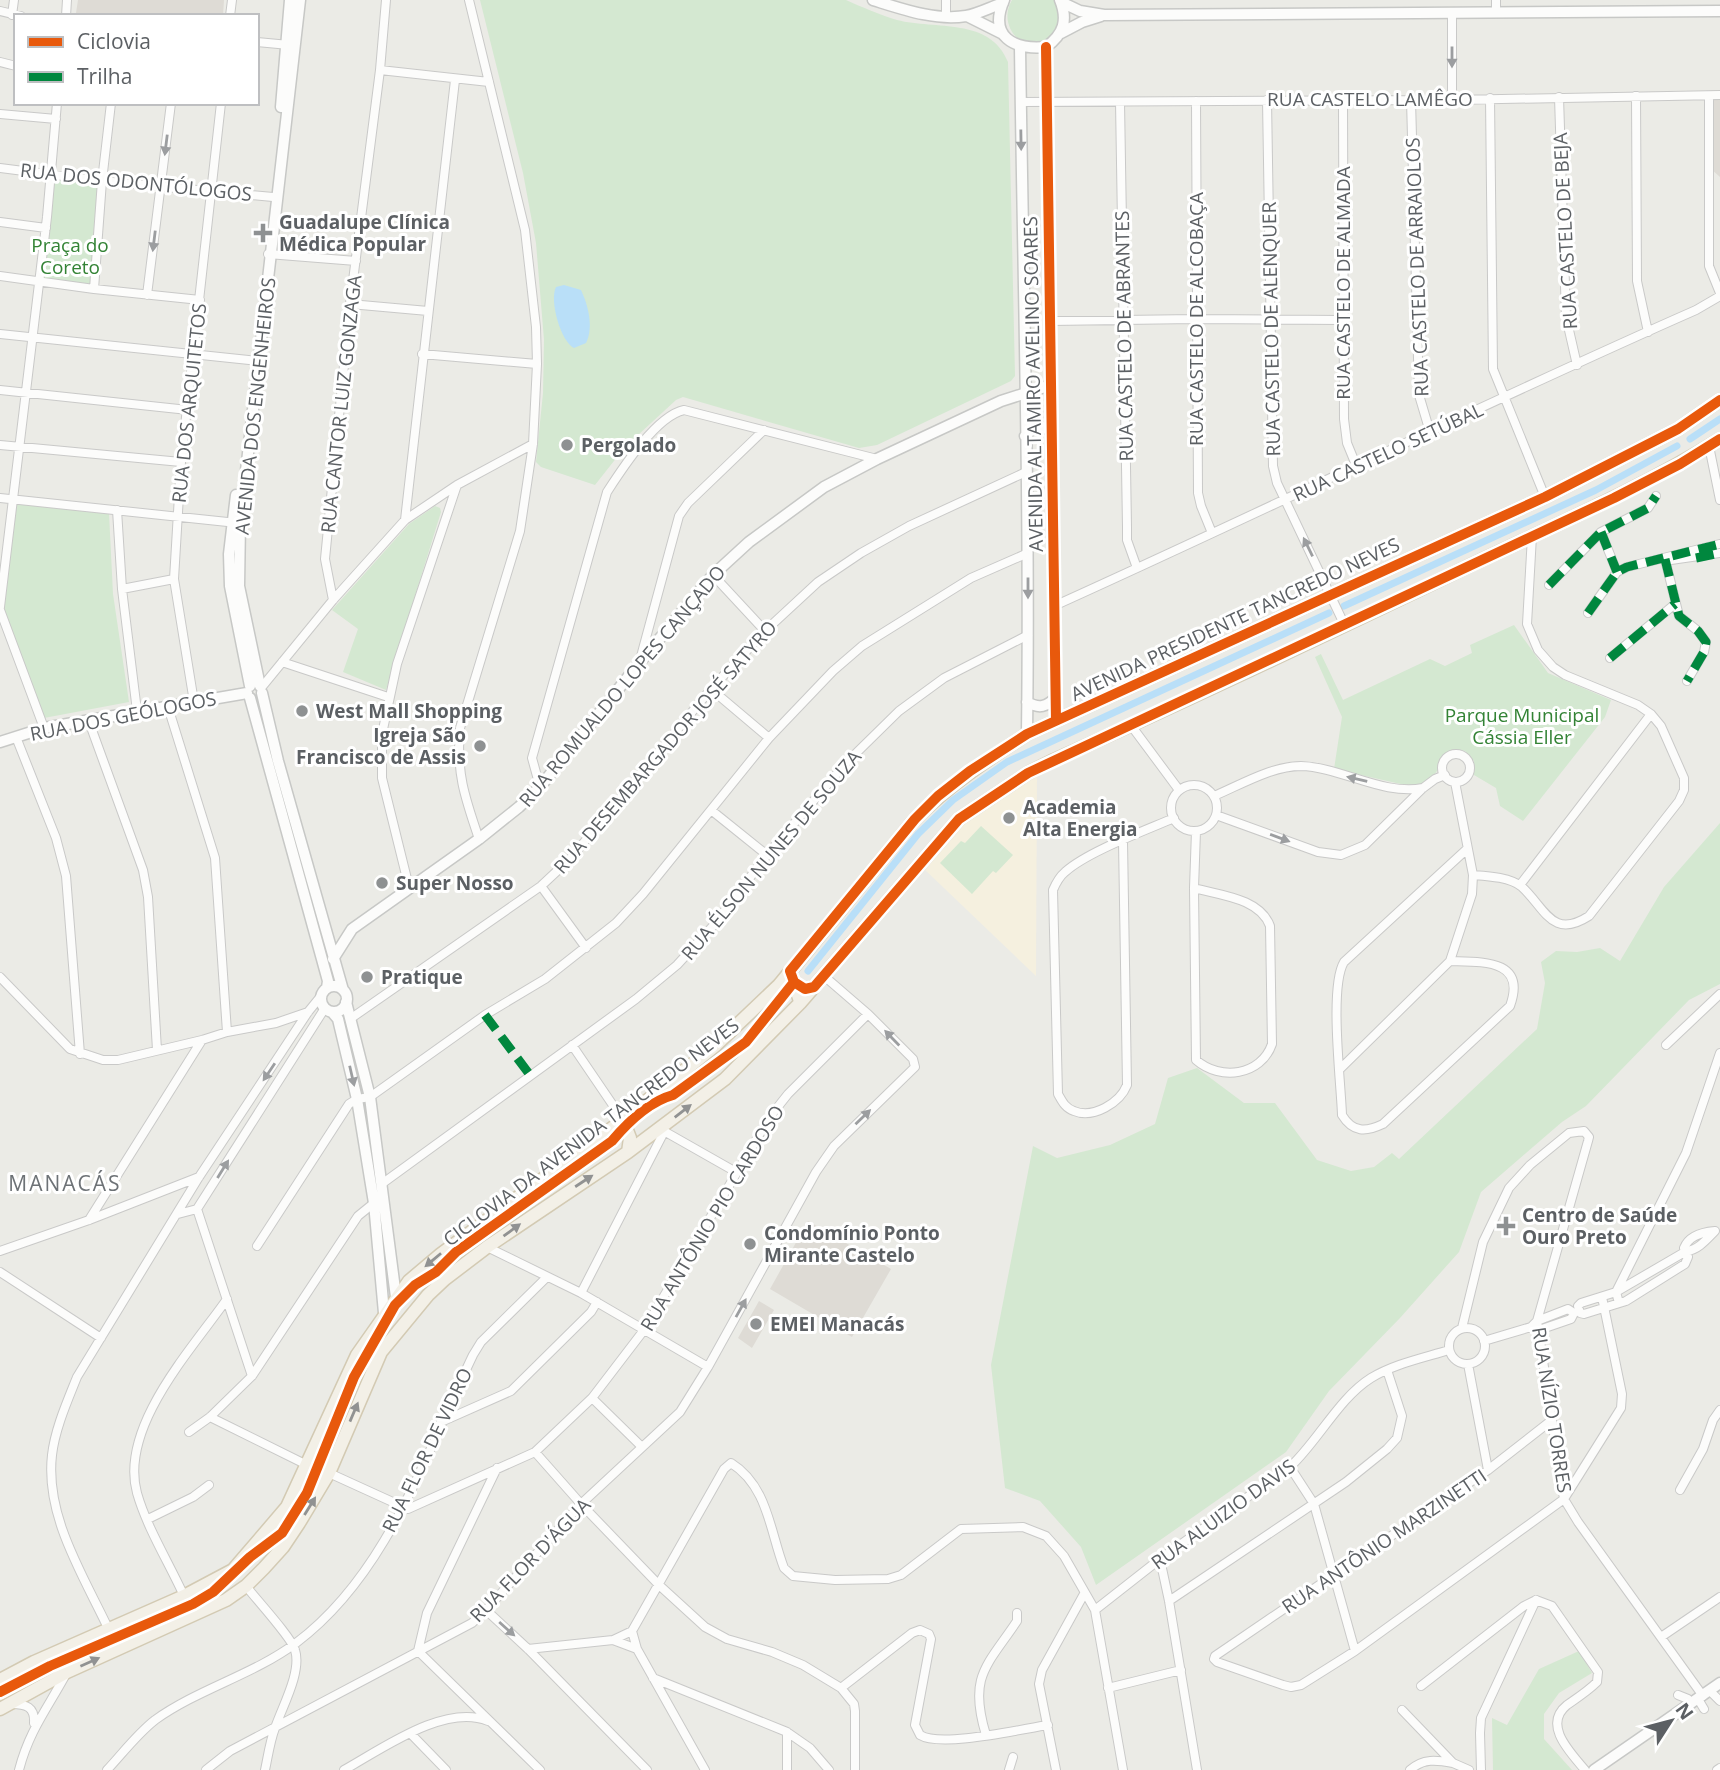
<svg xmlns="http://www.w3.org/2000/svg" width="1720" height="1770" font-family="'Open Sans',sans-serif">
<rect width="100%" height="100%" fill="#ebebe6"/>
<path fill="#f5f0df" d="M1037,775L1036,976L922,867L943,842L971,817Z"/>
<path fill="#dedbd5" d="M78,0H224L223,16H78L76,13Z
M1710,99H1720V177L1711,169Z
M808,1221L891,1269L852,1337L770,1289Z
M759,1301L774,1310L752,1348L738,1338Z"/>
<path fill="#d4e8d1" d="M480,0H846C862,7 880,15 897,20C936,30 990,17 1008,62L1015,376L1011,381L877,445L859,448L683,397L676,400L625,447L595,485L541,467L536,462L543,393L544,340L536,243L523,173Z
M1012,0H1054L1058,6L1059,26C1056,30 1053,37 1049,40C1025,58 996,26 1012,0Z
M50,174L102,181L94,289L41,283Z
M17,503L109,513L113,594L129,702L44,718L3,609Z
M435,506L440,508L441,512L386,690L343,672L358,629L332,610L409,524Z
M1514,625L1548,673L1611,700L1605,717L1523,821L1500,806L1496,788L1474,775V761L1465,751C1435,745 1447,781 1414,787L1334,769L1342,717L1315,657L1321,654L1343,700L1430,659L1445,666L1472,653L1470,645Z
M1720,823V984L1689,1000L1586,1106L1562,1122L1481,1192L1459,1252L1400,1318L1329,1391L1286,1452L1096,1585L1081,1547L1040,1501L1005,1488L991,1365L1033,1146L1057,1158L1110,1145L1155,1124L1168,1078L1197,1068L1244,1103H1275L1317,1160L1351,1171L1374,1167L1392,1153L1399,1159L1537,1029L1545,983L1541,962L1556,951L1577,952L1600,948L1620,961L1664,887Z
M981,826L1013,855L996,873L993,871L972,894L940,863L961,841L965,843Z
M1579,1651L1592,1673L1559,1693L1544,1714V1739L1572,1770H1493L1492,1718L1507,1725L1539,1669Z"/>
<path fill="#b9dff8" d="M564,285L581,290C588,305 594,327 586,343L574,348C561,342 549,301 556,287Z"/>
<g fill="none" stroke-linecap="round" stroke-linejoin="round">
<path stroke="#b9dff8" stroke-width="7" d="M1690,439L1720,419
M1344,606L1596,490L1677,446
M808,971L918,834L953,800L1007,762L1329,613"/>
<g stroke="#c9c9c8" stroke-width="10">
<path id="street" d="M469,0L525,230L536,327L537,364L533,444L520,531L460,728C456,773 465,798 479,839
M946,0V17
M1496,0V12
M0,11L21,16
M12,15L14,0
M66,16L67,0
M230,16L232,0
M257,42L289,45
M0,62L16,66
M380,70L489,82
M1636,96L1637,281L1648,332
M1709,96V266L1720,293
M1559,97L1566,317L1577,365
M1490,98L1493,369L1545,497
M1343,99L1344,419L1347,443L1356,465
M1267,100L1273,466L1277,483L1345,626
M1411,100L1419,395L1430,432
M1452,100V13
M1196,101L1198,493L1201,506L1212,533
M1021,102L1452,100L1720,95
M1120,102L1127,527V540L1137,568
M0,114L56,119
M0,168L102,181L273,197
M0,222L46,228
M268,254L356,261
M0,276L94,289L200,300
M94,289L102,181L111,103
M147,295L171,103
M350,304L428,311
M1050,321L1195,319L1342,320
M0,334L259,361
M422,354L537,364
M0,390L188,410
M0,445L181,462
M1709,446L1720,500
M0,498L237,523
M117,510L122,589L137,711
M405,520L455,80
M1601,532L1617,572
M1665,559L1679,616L1698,631L1706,642L1704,652L1687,681
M1671,560L1720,553
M713,575L765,631
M1549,585L1601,532L1648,508L1656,496
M122,589L174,579
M333,600L325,559L350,304L380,70L386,0
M1054,606C1269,509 1480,405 1696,310L1720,296
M0,607L47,217L57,103
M0,610L44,728
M1588,613L1617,572L1627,567L1720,544
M1610,658L1675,604
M640,660L679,516L688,503L764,430
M282,662L388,697
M261,688L333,600L405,520L457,485L533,444
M711,689L769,738
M194,702L174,579L181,462L221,103
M168,707L215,858L227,1032
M88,719L143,870L148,897L157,1050
M1130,724L1179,790
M16,737L56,838L66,876L80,1054
M1442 768a14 14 0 1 1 28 0a14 14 0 1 1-28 0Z
M1171 808a23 23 0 1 1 46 0a23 23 0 1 1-46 0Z
M540,787L532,758L607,492C622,469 656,416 684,410L877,459
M1214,796C1240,785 1272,766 1301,766C1340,767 1384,796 1423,788
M711,810L767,855
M1216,815L1318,852L1341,855L1365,845L1423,788L1435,779L1445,775
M1123,841L1127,1085C1120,1103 1093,1119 1074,1111C1065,1108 1062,1101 1058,1094L1053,890C1056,883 1059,877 1065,872C1087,852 1144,831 1174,818
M1473,875C1487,876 1510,877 1522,887C1545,908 1552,940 1589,916L1679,801L1684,790V778L1661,726L1651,714L1638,705L1565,675L1553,667L1538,650L1527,624L1532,536
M1520,885L1651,714
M541,886L586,948
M409,887L382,778V734L397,664L457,485
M1194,888C1219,895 1260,898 1270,926L1272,1044C1261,1076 1220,1081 1196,1060L1194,888L1196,831
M1450,961C1482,962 1527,959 1510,1006L1383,1124C1366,1132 1353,1133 1342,1115C1341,1083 1329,987 1344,962L1467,849
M0,977L70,1049L103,1060H118L202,1040L227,1032L276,1023L308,1012
M350,1019L541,886L571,858L711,689L765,631L818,582L861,553L909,526L1026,472
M572,1045L623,1120
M1666,1045L1720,994
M1340,1069L1450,961L1472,894L1473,875L1455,782
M662,1130L736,1172
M383,1183L636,999L677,965L713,926L767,855L846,763L899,711L944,678L1028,635
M197,1209L252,1376
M178,1214L197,1209L325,1008
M89,1220L202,1040
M1715,1231C1707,1239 1698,1250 1687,1251L1684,1248C1689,1235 1703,1232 1715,1231Z
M257,1246L349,1104L357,1099L370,1097L485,1015L545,979L616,923L643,894L769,738L833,671L862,646L971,578L1028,553
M487,1247L581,1293L708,1367
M0,1251L89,1220L199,1177
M1683,1253L1688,1257L1685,1264L1626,1301L1584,1314L1580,1313L1578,1306L1581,1303L1616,1292Z
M0,1272L101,1338
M581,1293L664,1132
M1619,1303L1616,1292L1686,1153L1720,1053
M1462,1328L1483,1242L1509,1188L1530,1165L1569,1133L1584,1131L1589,1137L1588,1141L1537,1321L1564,1499L1578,1522L1703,1696
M1449 1346a18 18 0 1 1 36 0a18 18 0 1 1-36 0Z
M1484,1341L1531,1327L1537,1321L1568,1309L1574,1313L1571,1319L1539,1330L1531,1327
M1468,1364L1488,1470
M592,1398L642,1447
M210,1417L307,1465
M1552,1420L1488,1470L1215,1656L1214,1659L1217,1662L1283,1685L1291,1687L1301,1685L1355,1651L1564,1499L1621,1408L1622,1394L1602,1297
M441,1422L511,1391L591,1312L597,1302
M189,1432L210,1417L252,1376L358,1216L374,1203
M535,1452L581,1504L659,1585L705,1627L727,1639L772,1652L803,1665L841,1688L854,1704L855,1711V1770
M1290,1467L1314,1504L1355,1651
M497,1468L427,1613L418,1651L540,1770
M329,1473L408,1509L535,1452L592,1398L644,1330L769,1118L788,1094L868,1014
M1680,1490L1703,1449L1713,1420L1720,1410
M148,1519L193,1497L209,1485
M1160,1559L1169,1601L1197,1770
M246,1586C255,1598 292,1638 295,1650C302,1672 282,1707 275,1728C270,1741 268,1756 265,1770
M184,1596C169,1563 147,1528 137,1493C119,1427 192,1349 227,1299
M1536,1600L1552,1606L1598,1672L1597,1682C1588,1691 1577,1698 1567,1705C1542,1725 1571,1753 1585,1770
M1169,1601L1346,1482L1387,1449L1397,1438L1402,1416L1387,1370
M486,1610L528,1649L647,1770
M1095,1610L1160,1559L1290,1467C1318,1441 1339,1398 1371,1378C1394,1364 1423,1358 1449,1350
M108,1628C83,1575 45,1516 52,1455C55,1429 67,1402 77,1377L199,1177L308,1012L321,996
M632,1631L637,1649L705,1770
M1661,1637L1720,1597
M613,1640L632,1631L724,1469L731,1463C768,1486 770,1532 784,1568L793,1576L835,1580L888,1579L901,1575L961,1529L1023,1527L1046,1536L1064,1556L1095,1610L1123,1770
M528,1649L613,1640L637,1649
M653,1678L787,1732L810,1748L829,1770
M1421,1686L1524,1606L1536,1600
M841,1688L912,1633L920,1630L929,1634L931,1639L915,1725L920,1735C941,1748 1021,1729 1048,1725
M1108,1688L1181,1670
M1710,1691L1720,1701
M1678,1695L1688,1699L1691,1704
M1698,1699L1704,1709
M12,1704C26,1704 35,1707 34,1723
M1402,1710L1453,1763L1469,1770
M787,1732V1770
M411,1734L446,1770
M986,1735C968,1676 987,1666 1017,1621V1613
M19,1770C29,1731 47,1709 66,1674
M107,1770C122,1754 137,1734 155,1720C198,1689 253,1675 296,1643C388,1574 425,1455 473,1355L481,1342L547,1277
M206,1770L230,1751L472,1623L486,1610L581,1504L680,1412L708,1367L816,1172L834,1146L915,1067L913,1059L868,1014L824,976
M344,1770C382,1749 445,1703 488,1721
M1009,1770L1013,1757
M1056,1770L1039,1684L1042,1670L1084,1594
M1410,1770C1423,1758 1437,1760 1453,1763
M1481,1770L1480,1733L1481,1718L1536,1600
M1717,1770L1720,1768"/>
</g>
<g stroke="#c7c8c6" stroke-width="13">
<path id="secondary" d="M873,0C902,9 935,21 966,16C978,14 991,7 1003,3
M1004,0C988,37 1014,50 1046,47C1064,34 1068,20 1060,0
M1061,2L1080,11L1104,15L1720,11
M967,16L1003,34
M1061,33L1082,22L1101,16
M1020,47C1023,276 1030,505 1027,734
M1046,47L1056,720
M281,107L290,0
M1025,436C1034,426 1041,424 1052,432
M236,495L229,554L230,586L250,686
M260,686L239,586L240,523L300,0
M262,693L278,761L343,990
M250,698L328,981L327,988
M1027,702C1039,709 1047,707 1056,697
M0,742L44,728L247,693
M333,959L352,929L479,839L519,807L540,787L640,662L713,575L749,542L824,487L877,459L1001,401L1051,385
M321 999a13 13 0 1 1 26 0a13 13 0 1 1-26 0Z
M346,1002L370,1097L396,1297
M332,1012L338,1019L357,1099L374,1203L384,1313
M1594,1770L1720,1683"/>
</g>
<g stroke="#d3cab3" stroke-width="15">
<path id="primary" d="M779,985C792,986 798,989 800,1003
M623,1120L630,1138L628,1152
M0,1680L34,1662L184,1596L233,1570L287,1507L357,1355L409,1281L441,1254L623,1120L716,1045L779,985L915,819C949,785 987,760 1027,734L1545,497L1678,429L1720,400
M0,1709L67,1672L226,1600L246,1586L264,1568L283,1547L299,1523L329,1473L381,1352L428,1295L445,1279L487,1247L628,1152L725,1079L800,1003L959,819L1028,773L1054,760C1194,697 1334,631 1473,564C1557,524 1642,488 1720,439"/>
</g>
<use href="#street" stroke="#fcfcfb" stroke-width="8"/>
<use href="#secondary" stroke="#fcfcfb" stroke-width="10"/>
<use href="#primary" stroke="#f3f0e7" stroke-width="12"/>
<path stroke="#00873e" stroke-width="9" stroke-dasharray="18 9" stroke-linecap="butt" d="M1601,532L1617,572
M1696,558L1720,553
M1665,559L1679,616L1698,631L1706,642L1704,652L1687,681
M1549,585L1601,532L1648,508L1656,496
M1588,613L1617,572L1627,567L1720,544
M1610,658L1675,604
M485,1015L530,1075"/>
<g stroke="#fff" stroke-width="15">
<path id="cycleway" d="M1046,47L1056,720
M1720,400L1678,429L1545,497L1027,734L970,771L938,796L915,819L790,971L794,982L805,989L814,987L959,819L1028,773L1614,498L1680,464L1720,439
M0,1692L50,1666L193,1604L213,1592L250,1557L282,1533L307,1493L354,1377L395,1305L415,1285L436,1272L456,1252L612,1141C628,1122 648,1102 673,1095L746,1042L794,982"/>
</g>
<use href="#cycleway" stroke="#e8590c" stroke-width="10"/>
</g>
<defs><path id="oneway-solid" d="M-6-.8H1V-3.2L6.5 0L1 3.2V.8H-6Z" transform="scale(1.75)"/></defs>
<g fill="#9c9ea0">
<use href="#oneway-solid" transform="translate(1452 57) rotate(90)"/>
<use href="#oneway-solid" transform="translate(1021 140) rotate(89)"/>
<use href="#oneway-solid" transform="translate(166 145) rotate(97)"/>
<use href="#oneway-solid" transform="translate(154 241) rotate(97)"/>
<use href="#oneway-solid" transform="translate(1308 547) rotate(-116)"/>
<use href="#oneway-solid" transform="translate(1028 588) rotate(90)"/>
<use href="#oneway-solid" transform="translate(1357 779) rotate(-167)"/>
<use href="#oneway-solid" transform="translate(1280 838) rotate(20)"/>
<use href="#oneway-solid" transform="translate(892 1038) rotate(-134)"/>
<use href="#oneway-solid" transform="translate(269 1072) rotate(124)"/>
<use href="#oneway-solid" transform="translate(352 1076) rotate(77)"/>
<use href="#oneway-solid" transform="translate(863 1117) rotate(-44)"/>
<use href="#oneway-solid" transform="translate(223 1169) rotate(-58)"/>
<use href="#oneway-solid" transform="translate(741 1308) rotate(-61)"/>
<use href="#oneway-solid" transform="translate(507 1629) rotate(42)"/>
</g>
<g fill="#919292">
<use href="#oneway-solid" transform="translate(683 1111) rotate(-38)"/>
<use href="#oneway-solid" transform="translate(584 1181) rotate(-33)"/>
<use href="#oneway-solid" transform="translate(512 1230) rotate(-36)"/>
<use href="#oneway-solid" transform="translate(433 1260) rotate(140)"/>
<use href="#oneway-solid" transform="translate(354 1412) rotate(-67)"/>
<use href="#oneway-solid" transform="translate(310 1506) rotate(-58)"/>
<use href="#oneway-solid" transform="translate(90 1662) rotate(-24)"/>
</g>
<g fill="#8e9192" stroke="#fff" stroke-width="2.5">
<path d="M259.5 222.5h7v7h7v7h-7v7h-7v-7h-7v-7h7z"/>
<circle cx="567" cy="445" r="7"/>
<circle cx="302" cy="711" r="7"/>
<circle cx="480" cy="746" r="7"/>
<circle cx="1009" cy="818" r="7"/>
<circle cx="382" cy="883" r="7"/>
<circle cx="367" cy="977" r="7"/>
<path d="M1502.5 1215.5h7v7h7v7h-7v7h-7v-7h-7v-7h7z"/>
<circle cx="750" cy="1244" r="7"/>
<circle cx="756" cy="1324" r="7"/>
</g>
<g text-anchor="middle" stroke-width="6" stroke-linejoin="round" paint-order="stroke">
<g font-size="19" fill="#5c6064" stroke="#fff">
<text x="1370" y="106">RUA CASTELO LAMÊGO</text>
<text transform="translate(136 182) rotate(6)" y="7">RUA DOS ODONTÓLOGOS</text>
<text transform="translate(1565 231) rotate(-93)" y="7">RUA CASTELO DE BEJA</text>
<text transform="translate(1417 267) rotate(-92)" y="7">RUA CASTELO DE ARRAIOLOS</text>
<text transform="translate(1343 283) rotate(-90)" y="7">RUA CASTELO DE ALMADA</text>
<text transform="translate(1196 319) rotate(-90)" y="7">RUA CASTELO DE ALCOBAÇA</text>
<text transform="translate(1271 329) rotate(-91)" y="7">RUA CASTELO DE ALENQUER</text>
<text transform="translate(1124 336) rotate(-91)" y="7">RUA CASTELO DE ABRANTES</text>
<text transform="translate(1033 384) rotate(-91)" y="7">AVENIDA ALTAMIRO AVELINO SOARES</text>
<text transform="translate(189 403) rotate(-84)" y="7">RUA DOS ARQUITETOS</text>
<text transform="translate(341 404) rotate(-84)" y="7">RUA CANTOR LUIZ GONZAGA</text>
<text transform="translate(255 406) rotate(-84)" y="7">AVENIDA DOS ENGENHEIROS</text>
<text transform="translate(1388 452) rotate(-25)" y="7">RUA CASTELO SETÚBAL</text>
<text transform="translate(1235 619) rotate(-25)" y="7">AVENIDA PRESIDENTE TANCREDO NEVES</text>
<text transform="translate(622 686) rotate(-50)" y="7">RUA ROMUALDO LOPES CANÇADO</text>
<text transform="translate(123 716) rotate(-11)" y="7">RUA DOS GEÓLOGOS</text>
<text transform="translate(665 747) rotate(-49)" y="7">RUA DESEMBARGADOR JOSÉ SATYRO</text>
<text transform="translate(771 855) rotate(-50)" y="7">RUA ÉLSON NUNES DE SOUZA</text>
<text transform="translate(591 1132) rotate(-37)" y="7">CICLOVIA DA AVENIDA TANCREDO NEVES</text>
<text transform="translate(712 1218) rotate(-59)" y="7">RUA ANTÔNIO PIO CARDOSO</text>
<text transform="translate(1552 1410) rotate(81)" y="7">RUA NÍZIO TORRES</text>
<text transform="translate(427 1450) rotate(-64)" y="7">RUA FLOR DE VIDRO</text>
<text transform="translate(1223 1514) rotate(-36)" y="7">RUA ALUIZIO DAVIS</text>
<text transform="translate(1384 1541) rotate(-34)" y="7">RUA ANTÔNIO MARZINETTI</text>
<text transform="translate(530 1560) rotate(-46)" y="7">RUA FLOR D'ÁGUA</text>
</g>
<g font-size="19" font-weight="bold" fill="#5c6064" stroke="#fff" text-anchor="start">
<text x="279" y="229">Guadalupe Clínica<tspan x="279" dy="22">Médica Popular</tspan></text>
<text x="581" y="452">Pergolado</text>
<text x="316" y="718">West Mall Shopping</text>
<text x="466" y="742" text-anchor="end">Igreja São<tspan x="466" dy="22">Francisco de Assis</tspan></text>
<text x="1023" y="814">Academia<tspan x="1023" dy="22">Alta Energia</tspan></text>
<text x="396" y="890">Super Nosso</text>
<text x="381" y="984">Pratique</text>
<text x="1522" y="1222">Centro de Saúde<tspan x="1522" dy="22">Ouro Preto</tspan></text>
<text x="764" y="1240">Condomínio Ponto<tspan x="764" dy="22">Mirante Castelo</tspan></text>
<text x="770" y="1331">EMEI Manacás</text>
</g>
<g font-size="19" fill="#338335" stroke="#fff">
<text x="70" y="252">Praça do<tspan x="70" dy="22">Coreto</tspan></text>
<text x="1522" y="722">Parque Municipal<tspan x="1522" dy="22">Cássia Eller</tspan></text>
</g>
<g font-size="21" letter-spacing="2" fill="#6d7276" stroke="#fff">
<text x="65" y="1191">MANACÁS</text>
</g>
</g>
<rect x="14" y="14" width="245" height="91" fill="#ffffff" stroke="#bebfc1" stroke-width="2"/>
<rect x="28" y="37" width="35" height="10" fill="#e8590c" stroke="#bebfc1" stroke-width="2"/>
<text x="77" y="49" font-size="21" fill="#5c6064">Ciclovia</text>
<rect x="28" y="72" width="35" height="10" fill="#00873e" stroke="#bebfc1" stroke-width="2"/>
<text x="77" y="84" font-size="21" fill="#5c6064">Trilha</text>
<g transform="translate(1671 1721) rotate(54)" stroke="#ffffff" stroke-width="5" paint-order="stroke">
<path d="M0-5L12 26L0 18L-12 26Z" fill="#5c6064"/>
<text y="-10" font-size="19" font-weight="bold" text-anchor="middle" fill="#5c6064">N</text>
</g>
</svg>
